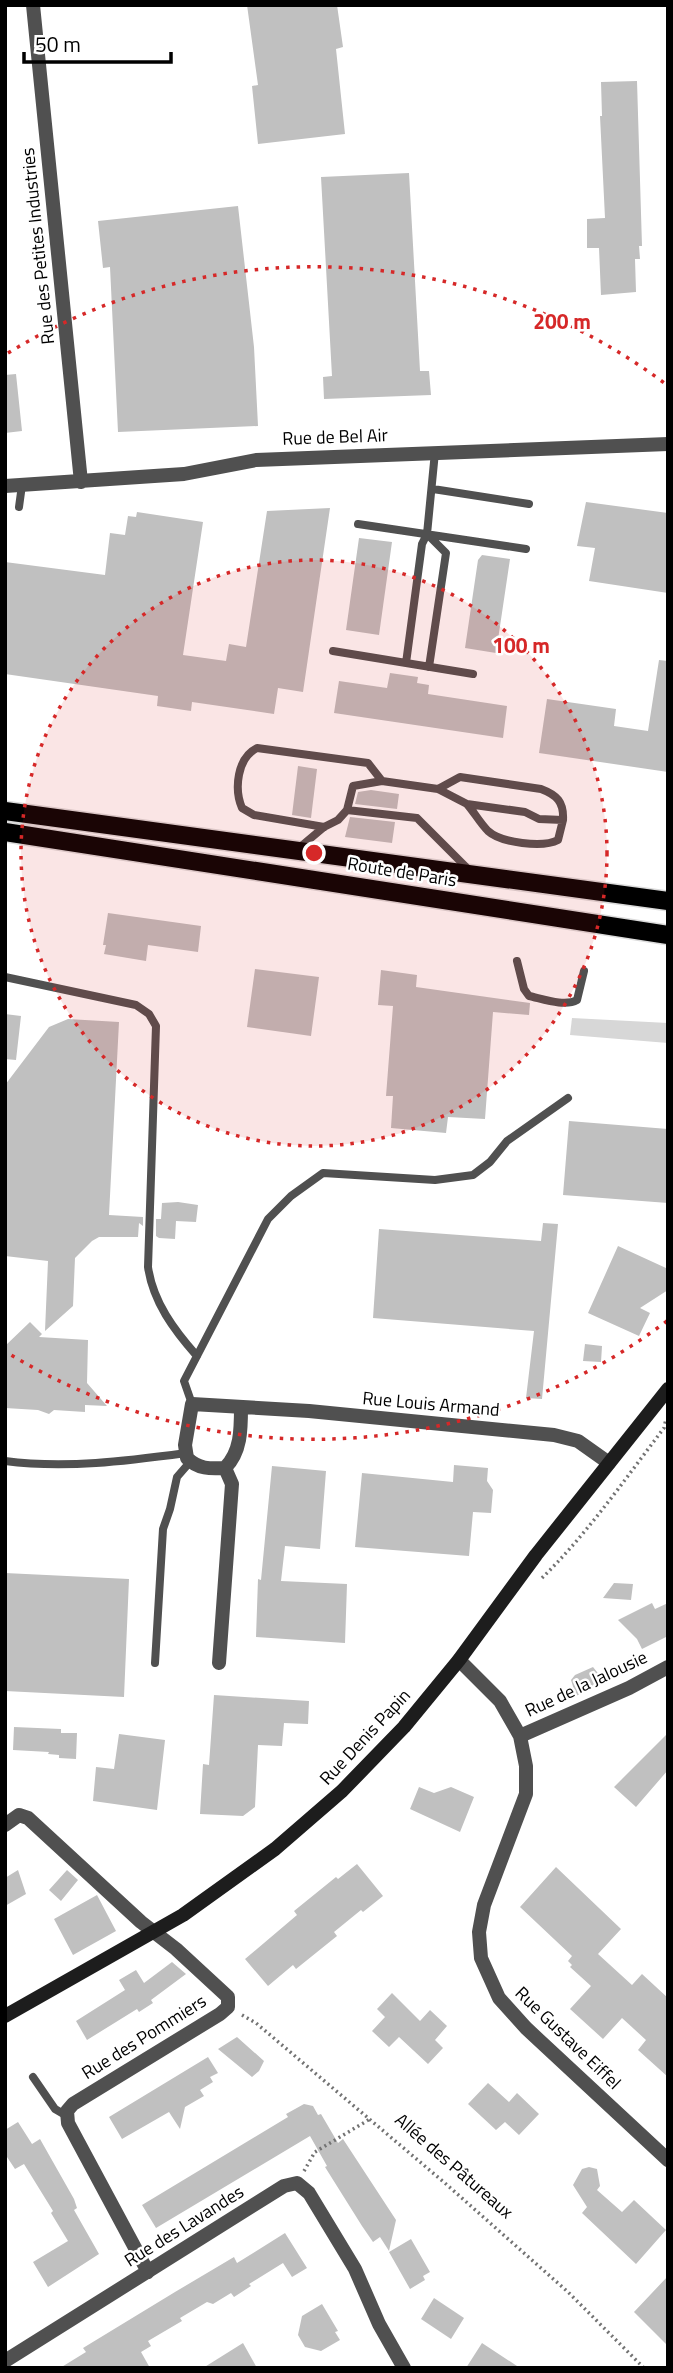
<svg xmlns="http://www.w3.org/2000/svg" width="673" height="2373" font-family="'Titillium Web',sans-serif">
<rect width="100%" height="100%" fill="#fff"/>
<path fill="#d7d7d7" d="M572,1018L668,1023V1043L570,1035Z"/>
<path fill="#c0c0c0" d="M247,5H337L343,47L336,49L345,134L258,144L252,86L258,85Z
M637,81L642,246H639L640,259H635L636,292L601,295L599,248H587V219L605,218L600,116H602L601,82Z
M409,173L420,371H429L431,395L324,399L323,377L332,376L321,177Z
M238,206L254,347L258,426L118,432L110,267L103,268L98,221Z
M16,374L22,431L5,433V375Z
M586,502L668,513V593L589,581L595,548L577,546Z
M330,508L303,692L278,688L274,714L192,702L191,711L157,706L158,696L5,674V562L105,575L110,533L125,535L128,516L136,517L137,512L203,522L183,655L226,661L229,644L246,647L267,511Z
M359,538L392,542L379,635L346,630Z
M482,555L510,559L496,653L465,648L478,560Z
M659,660L668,661V772L539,753L547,699L616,709L614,726L648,731Z
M390,673L418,677L417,683L429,685L428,694L507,706L503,738L334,713L339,681L387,688Z
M298,766L317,769L311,818L292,815Z
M371,790L399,794L397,809L355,804L358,792Z
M350,817L395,822L392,843L345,837Z
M108,913L201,926L198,952L148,945L146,961L104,954L106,945H103Z
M255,969L319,977L311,1036L247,1027Z
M381,970L417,975L416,987L530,1003L529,1015L493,1012L485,1119L448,1117L446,1133L391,1128L393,1096H386L393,1006L378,1005Z
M5,1014L21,1016L16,1060L5,1059Z
M68,1019L119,1022L109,1215L143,1217V1226L139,1223L138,1237H99L92,1241L75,1258L73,1306L45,1331L48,1261L5,1256V1085L49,1027Z
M569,1121L668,1129V1203L563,1195Z
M178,1202L198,1205L196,1222L176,1221L175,1239L159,1238L156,1236V1219H161L162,1203Z
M543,1223L558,1224L542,1399L526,1398L534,1331L373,1318L379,1229L541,1241Z
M618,1246L666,1268L668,1271V1290L640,1308L650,1313L639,1336L588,1313Z
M30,1322L42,1334L39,1337L88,1340L87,1383L107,1406L85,1405V1412L54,1410L49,1414L38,1410L5,1408V1346Z
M585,1344L602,1346L601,1362L583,1361Z
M454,1465L488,1468L487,1481L493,1490L491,1513L473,1512L469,1556L355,1547L362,1473L453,1482Z
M272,1466L326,1471L320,1549L285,1546L281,1581L347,1584L345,1643L256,1637L258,1579L261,1580Z
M5,1573L129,1579L124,1697L5,1691Z
M614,1583L633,1584L631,1600L603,1598Z
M652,1603L655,1609L668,1603V1636L642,1649L637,1639L618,1620Z
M593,1667L605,1682L576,1696L571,1680L575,1675Z
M214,1695L309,1701L308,1724L284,1723L282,1746L258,1745L255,1807L243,1816L200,1814L203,1764L209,1765Z
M14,1727L61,1729V1733H77L76,1759L59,1758V1755L48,1754L49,1752L13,1750Z
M668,1733V1770L636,1807L614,1787Z
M119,1734L165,1740L157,1810L93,1801L96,1767L114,1769Z
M419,1787L434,1793L451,1787L474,1797L460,1832L410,1809Z
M357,1864L383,1896L363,1912L361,1910L334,1932L337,1936L296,1969L293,1965L268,1986L245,1959L297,1915L294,1911L336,1877L338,1879Z
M556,1867L621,1929L598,1954L632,1985L642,1974L668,1998V2077L638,2050L646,2040L622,2018L603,2039L570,2009L591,1986L570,1967L572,1965L568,1961L572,1956L520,1907Z
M18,1870L26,1894L5,1906V1878Z
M67,1870L78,1880L61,1901L49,1890Z
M97,1895L116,1931L73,1955L54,1919Z
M172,1962L186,1974L151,2000L153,2003L139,2012L137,2009L87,2040L76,2021L125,1990L119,1980L136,1970L144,1983Z
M392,1993L420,2021L430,2010L447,2026L435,2040L443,2048L428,2064L399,2037L389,2047L372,2031L385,2017L377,2009Z
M237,2037L264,2061L259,2071L252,2077L218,2049Z
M208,2057L218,2073L210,2077L213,2082L200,2090L204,2096L185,2107L180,2129L169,2112L122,2139L109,2117Z
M488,2083L509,2102L517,2093L539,2114L519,2135L505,2122L496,2130L468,2104Z
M304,2104L313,2106L318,2115L321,2114L338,2143L343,2139L396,2220L389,2251L380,2237L373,2242L362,2226L325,2167L327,2166L310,2136L156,2228L142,2205L288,2117L286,2114Z
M18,2122L32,2144L40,2139L74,2199L77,2208L74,2210L99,2254L48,2287L33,2262L68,2241L51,2213L53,2211L24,2164L15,2169L5,2154V2130Z
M589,2167L597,2169L600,2186L597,2190L622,2212L634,2200L666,2230L636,2264L582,2213L587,2207L573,2185L582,2169Z
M285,2233L307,2268L292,2277L283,2263L249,2284L251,2286L234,2297L231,2293L213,2304L207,2302L180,2318L182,2321L148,2341L151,2346L141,2352L150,2368H60L86,2352L83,2348L175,2292L234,2257L237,2263Z
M411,2239L430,2272L423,2276L425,2280L410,2289L389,2252Z
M668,2276V2346L634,2312Z
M434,2298L464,2318L451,2339L421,2319Z
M322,2304L338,2331L335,2332L340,2340L321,2351L305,2347L298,2335L302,2316Z
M243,2343L257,2368H203Z
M482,2343L520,2368H466Z"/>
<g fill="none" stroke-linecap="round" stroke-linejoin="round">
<g stroke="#dbdbdb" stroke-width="21">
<path id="primary" d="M5,811L668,901
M5,832L668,935"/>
</g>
<path stroke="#727272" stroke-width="3.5" stroke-dasharray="2 3.5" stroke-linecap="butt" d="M542,1578C588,1533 625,1479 664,1428L666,1419
M242,2015L256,2023L446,2184L568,2292L644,2368
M304,2171L315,2152L370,2119"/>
<path stroke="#505050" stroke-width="8" d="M433,489L529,504
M19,507L22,485
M358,524L526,549
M333,651L473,674
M406,663L422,544L427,534
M429,667L446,553L427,534L435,452
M467,804C474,812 480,823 488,831C501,843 543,848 558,840L563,820
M347,810L353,786L382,781L438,789L467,804L525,812L539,819L563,820C564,802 557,795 541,789L460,777L438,789
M324,827L254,815L242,808C234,789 237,758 257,748L368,763L382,781
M299,848L324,827L338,820L347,810L417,818L470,871
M517,961L524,989L529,996C543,999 565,1007 577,1000L584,971
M5,977L136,1005L149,1014L156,1026L148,1267C153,1302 174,1330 197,1356
M192,1404L184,1381L268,1219L291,1196L323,1173L435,1180L473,1175L490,1162L507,1141L568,1098
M5,1461C65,1469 127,1461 186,1453
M155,1663L163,1529L170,1509L177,1477L190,1462
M33,2077L55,2109L67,2116"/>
<path stroke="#505050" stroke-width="14" d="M33,5L81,482
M5,486L184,474L256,460L668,444
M241,1407C241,1430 241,1452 225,1468C210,1469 198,1469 187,1458L185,1445L192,1404L309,1411L554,1435L578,1441L609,1463
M459,1660L500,1701L520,1736L526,1766V1794L484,1905L479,1932L481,1958L499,1998L526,2028L668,2160
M219,1663L232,1484L225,1468
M520,1736L629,1688L668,1667
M5,1825L19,1815L28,1818L141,1922L176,1949L228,1997V2007L220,2014L73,2104L67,2111L68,2123L148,2272
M5,2361L284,2186L297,2183L309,2193L355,2269L379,2324L404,2368"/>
<path stroke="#1d1d1d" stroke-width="14" d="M5,2016L183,1915L275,1849L342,1791L404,1727L459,1660L536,1555L668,1389"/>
<use href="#primary" stroke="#000" stroke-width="18"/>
</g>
<circle cx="314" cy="853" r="293" fill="#d62828" fill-opacity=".12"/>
<g fill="none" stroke="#d62828" stroke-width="3.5" stroke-dasharray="3.5 7">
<circle cx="314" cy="853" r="293"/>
<path d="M667 1321A586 586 0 0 1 8 1353M8 353A586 586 0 0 1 667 385"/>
</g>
<g text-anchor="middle" stroke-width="5" stroke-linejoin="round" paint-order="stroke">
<g font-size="18" fill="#000" stroke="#fff">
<text transform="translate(38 246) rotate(-96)" y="6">Rue des Petites Industries</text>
<text transform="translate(335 437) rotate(-2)" y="6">Rue de Bel Air</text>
<text transform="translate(402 872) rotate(9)" y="6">Route de Paris</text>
<text transform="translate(431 1404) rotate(5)" y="6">Rue Louis Armand</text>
<text transform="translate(586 1684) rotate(-25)" y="6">Rue de la Jalousie</text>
<text transform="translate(365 1737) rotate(-47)" y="6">Rue Denis Papin</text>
<text transform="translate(144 2037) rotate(-32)" y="6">Rue des Pommiers</text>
<text transform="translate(568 2038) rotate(44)" y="6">Rue Gustave Eiffel</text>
<text transform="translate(454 2166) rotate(41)" y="6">Allée des Pâtureaux</text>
<text transform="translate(184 2226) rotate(-32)" y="6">Rue des Lavandes</text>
</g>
</g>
<circle cx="314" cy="853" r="10" fill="#d62828" stroke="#fff" stroke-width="3.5"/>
<g font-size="21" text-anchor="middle" font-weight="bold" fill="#d62828" stroke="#fff" stroke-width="5" stroke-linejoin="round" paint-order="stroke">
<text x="562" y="329">200 m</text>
<text x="521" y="653">100 m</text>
</g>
<rect width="673" height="2373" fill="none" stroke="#000000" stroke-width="14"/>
<path d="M24 52v10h147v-10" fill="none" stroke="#000000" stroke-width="3.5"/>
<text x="35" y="52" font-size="21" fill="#000000" stroke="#ffffff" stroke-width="5" paint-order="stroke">50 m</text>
</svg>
